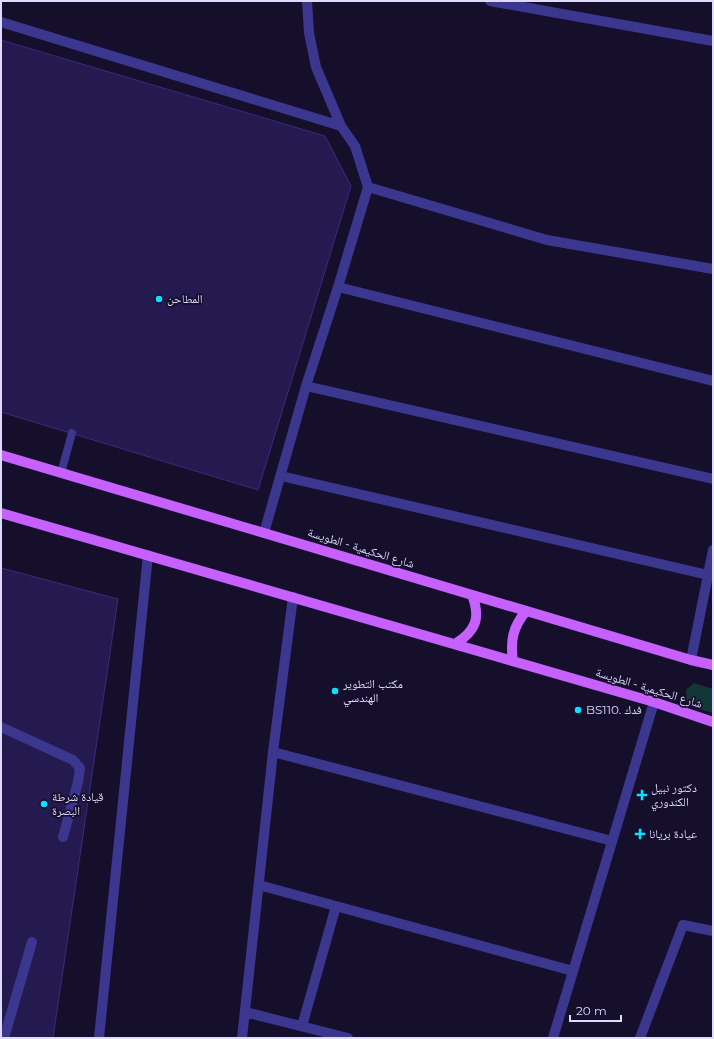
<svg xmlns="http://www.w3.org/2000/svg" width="714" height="1039" font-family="Montserrat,'Noto Naskh Arabic',sans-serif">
<rect width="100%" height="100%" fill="#150f2c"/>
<path fill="#123736" d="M694,683L713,689V713L696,708L687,700L686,690Z"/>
<path fill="#251a4f" stroke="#3c2a7c" d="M1,40L325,136L351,186L258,490L1,412Z
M1,568L118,599L53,1038H1Z"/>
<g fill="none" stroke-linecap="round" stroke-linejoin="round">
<path stroke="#3c378e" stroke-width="8" d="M61,473L72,433"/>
<path stroke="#3c378e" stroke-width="10" d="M490,1L713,41
M1,22L341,126
M368,187L547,240L713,269
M338,287L713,381
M306,386L713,479
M281,476L708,575
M264,533L306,386L338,287L368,187L355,146L341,126L316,67L309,33L307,1
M1,727L73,760L80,768L78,782L63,837
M273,752L612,841
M259,885L573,971
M245,1012L348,1038
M302,1026L336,906
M4,1038L32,942
M242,1038L273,752L293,597
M553,1038L654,702
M640,1038L683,925L713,931"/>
<path stroke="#3c378e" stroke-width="10" d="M691,660L713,550
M99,1038L148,555"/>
<path stroke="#c661ff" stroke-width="10" d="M1,455L264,533L691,660L713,665
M1,513L654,702L713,722
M455,644C476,631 481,618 472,595
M513,661C510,640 513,627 526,611"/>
</g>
<g fill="#06e2ff" stroke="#150f2c" stroke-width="1.5">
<circle cx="159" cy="299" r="4"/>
<circle cx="335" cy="691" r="4"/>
<circle cx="578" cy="710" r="4"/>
<path d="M640 789h4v4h4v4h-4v4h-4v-4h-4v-4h4z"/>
<circle cx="44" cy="804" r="4"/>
<path d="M638 828h4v4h4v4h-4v4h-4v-4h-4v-4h4z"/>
</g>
<g text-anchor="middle" stroke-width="3.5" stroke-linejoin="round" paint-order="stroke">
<g font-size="12" fill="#dfdaff" stroke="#150f2c" text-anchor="start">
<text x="167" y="303">المطاحن</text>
<text x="343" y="688">مكتب التطوير<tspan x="343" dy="14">الهندسي</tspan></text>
<text x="586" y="714">BS110. فدك</text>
<text x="651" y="792">دكتور نبيل<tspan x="651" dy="14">الكندوري</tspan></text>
<text x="52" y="801">قيادة شرطة<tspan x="52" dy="14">البصرة</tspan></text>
<text x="649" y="838">عيادة بريانا</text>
</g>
<g font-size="12" fill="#dfdaff" stroke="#150f2c">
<text transform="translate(361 548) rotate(17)" y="4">شارع الحكيمية - الطويسة</text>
<text transform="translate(649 688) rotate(17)" y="4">شارع الحكيمية - الطويسة</text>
</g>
</g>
<rect width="714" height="1039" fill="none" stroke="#dfdaff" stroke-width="4"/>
<path d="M570 1015v6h51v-6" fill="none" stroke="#dfdaff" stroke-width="2"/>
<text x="576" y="1015" font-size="12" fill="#dfdaff" stroke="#150f2c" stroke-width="3" paint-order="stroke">20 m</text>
</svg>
